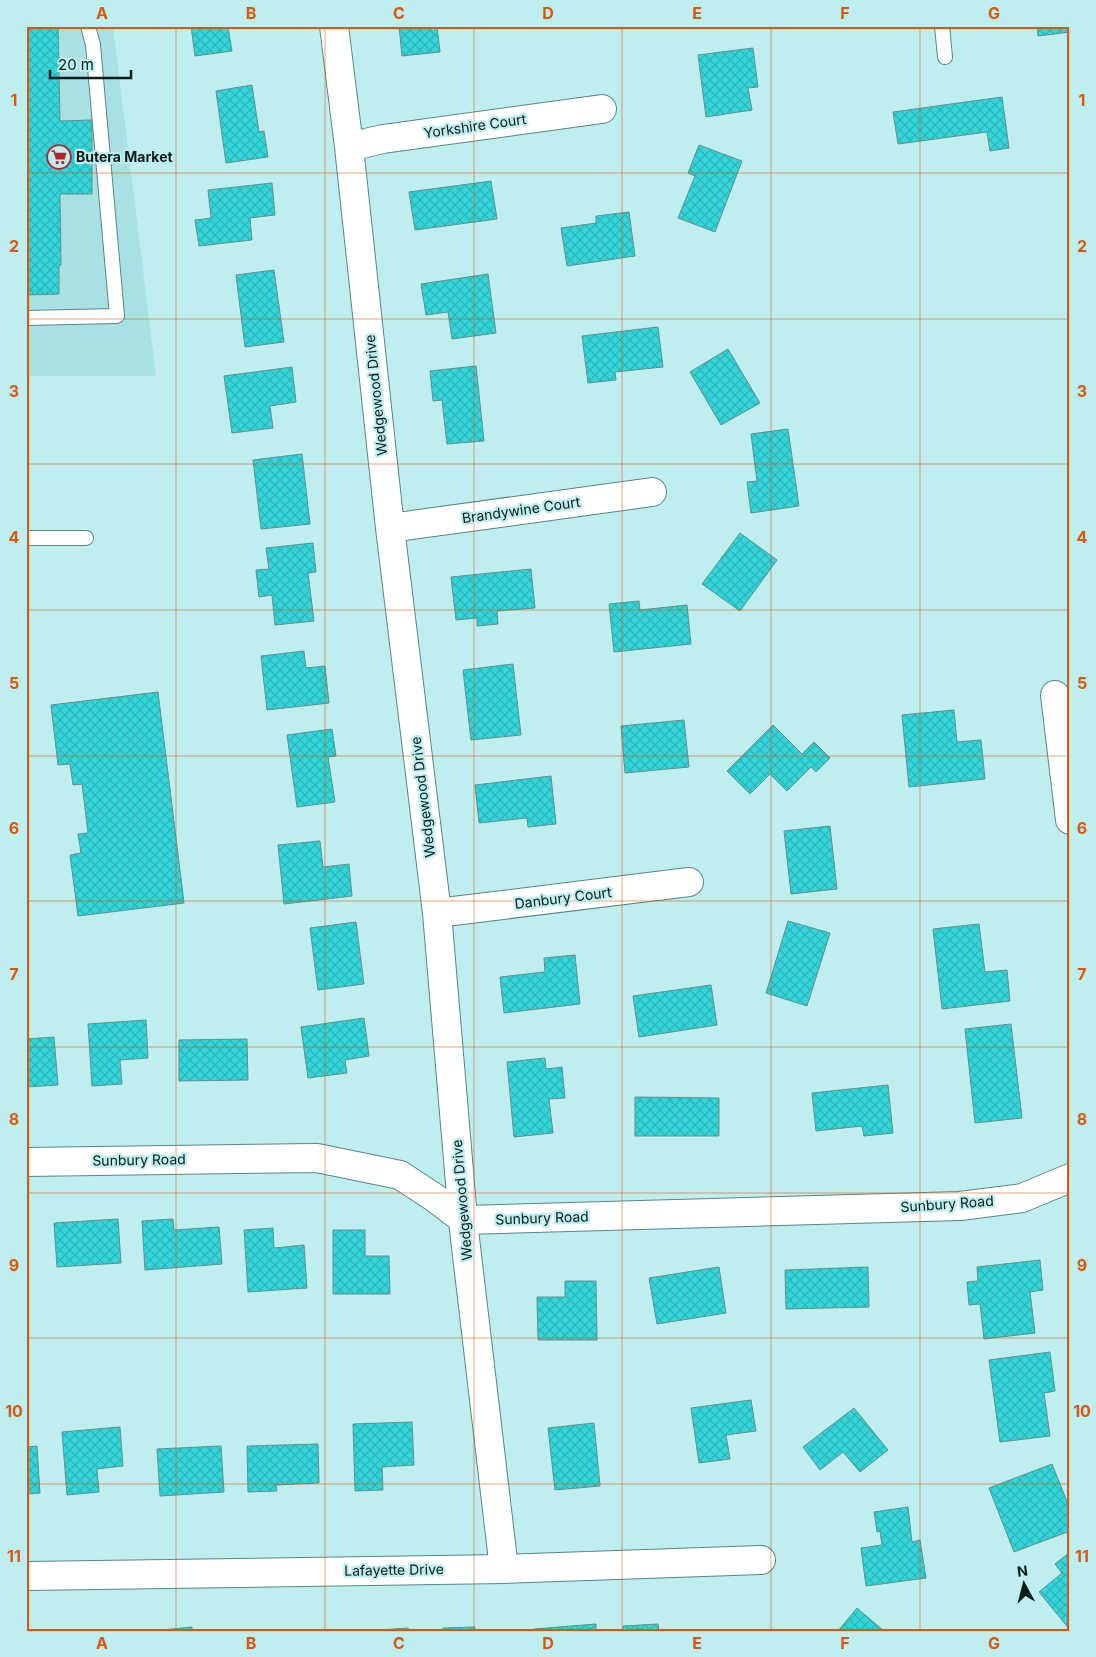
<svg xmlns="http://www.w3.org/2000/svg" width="1096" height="1657" font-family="Inter,sans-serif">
<defs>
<pattern id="building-cross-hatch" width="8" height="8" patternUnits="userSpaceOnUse" patternTransform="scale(1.25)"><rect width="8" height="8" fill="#33d5d9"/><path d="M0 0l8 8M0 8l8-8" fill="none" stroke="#2cb6ba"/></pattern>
</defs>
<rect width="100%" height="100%" fill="#bfeeef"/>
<path fill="#a9e1e2" d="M26,26H113L156,376H26Z"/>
<path fill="url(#building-cross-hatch)" stroke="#628f90" d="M26,26H58L60,121L92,120V194H60L61,265H59V294L26,295Z
M191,26H233L228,27L232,51L195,56Z
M399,26H437L440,52L402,56Z
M1037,26H1070V32L1038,36Z
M753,48L758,87L748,88L752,110L706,117L698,55Z
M252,85L259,132L264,131L268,157L226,163L216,91Z
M1002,97L1009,148L990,151L987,132L898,144L893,112Z
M699,145L742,161L715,232L678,218L695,176L688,173Z
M491,181L497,219L415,230L409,192Z
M272,183L275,215L250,218L252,240L199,246L195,220L211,218L208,190Z
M629,212L635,256L567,266L561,228L596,223V216Z
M274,270L284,342L245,347L236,275Z
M488,274L496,333L452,339L448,312L426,315L421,284Z
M658,327L663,367L615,372L616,380L588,383L582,336Z
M728,349L760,403L721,425L690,372Z
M476,366L484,441L447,444L442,400L433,401L430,371Z
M292,367L296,402L270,406L273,428L232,433L224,376Z
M788,429L799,506L751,513L747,482L757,481L751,434Z
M302,454L310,524L261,529L253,460Z
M740,533L777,560L740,611L702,584Z
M313,543L316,572L308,573L314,621L275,625L272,595L259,597L256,570L269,569L266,548Z
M531,569L535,608L497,611L498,624L477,626V618L456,620L451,577Z
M639,601L640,610L687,605L691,644L614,652L609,604Z
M304,651L306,668L325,666L329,703L267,710L261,656Z
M513,664L521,735L471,740L463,670Z
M158,692L184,903L78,916L70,855L81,853L78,834L88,833L82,784L73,785L70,764L58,765L51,705Z
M954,710L957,742L981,740L985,779L909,787L902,715Z
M684,720L689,767L625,773L621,726Z
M773,725L802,754L814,742L830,758L816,772L811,767L787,791L770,774L750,794L727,771Z
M332,729L336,756L328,757L335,802L297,807L287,735Z
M551,776L556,824L528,827L527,818L479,823L475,785Z
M830,826L837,889L791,894L784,831Z
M320,841L323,867L349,864L352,896L284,904L278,845Z
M788,921L830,933L807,1006L766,993Z
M356,922L364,984L318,990L310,928Z
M979,924L985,972L1007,970L1010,1001L942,1009L933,929Z
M575,955L580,1004L504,1013L500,977L545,972L544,958Z
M711,985L717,1025L639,1037L633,996Z
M364,1018L369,1056L345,1060L347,1073L308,1078L301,1027Z
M146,1020L148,1058L120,1060L122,1084L92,1086L88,1024Z
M1011,1024L1022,1118L975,1123L965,1029Z
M54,1037L58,1085L26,1087V1039Z
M247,1039L248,1080L179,1081V1040Z
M545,1058L546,1069L562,1067L565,1098L549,1099L553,1133L514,1137L507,1062Z
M888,1085L893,1133L864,1136L862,1126L816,1131L812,1093Z
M635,1097L719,1098V1136H635Z
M118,1219L121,1263L57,1267L54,1223Z
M173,1219L174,1230L219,1227L222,1264L145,1270L142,1221Z
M273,1228L274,1248L304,1245L307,1288L248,1292L244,1230Z
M333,1230H365V1256H389L390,1294H333Z
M1040,1260L1043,1290L1030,1292L1035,1333L984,1339L980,1304L969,1305L967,1282L978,1281L977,1267Z
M719,1267L726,1313L657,1324L649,1278Z
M868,1267L869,1307L786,1309L785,1270Z
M565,1281H596L597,1340H538L537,1297H565Z
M1050,1352L1055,1391L1044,1393L1050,1436L1000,1442L989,1360Z
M751,1400L756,1431L726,1435L730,1459L699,1463L691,1408Z
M854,1408L888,1450L860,1472L843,1452L820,1470L803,1447Z
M412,1422L414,1465L382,1467L383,1490L355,1491L353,1424Z
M594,1423L600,1486L555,1490L548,1428Z
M120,1427L123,1466L97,1469L99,1492L67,1495L62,1432Z
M318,1444L319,1483L276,1485L277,1491L248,1492L247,1446Z
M37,1446L40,1493L26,1494V1447Z
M221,1446L224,1492L160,1496L157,1449Z
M1052,1464L1070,1509V1531L1014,1552L989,1488Z
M908,1507L912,1542L920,1540L926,1578L866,1586L861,1548L882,1545L880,1531L877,1532L874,1512Z
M1070,1552V1630L1039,1592L1062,1573L1055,1564Z
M857,1608L884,1631H838Z
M596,1624V1631H534V1629Z
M658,1624L659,1631H623V1626Z
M192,1627V1631H162V1630Z
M475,1627V1631H443V1628Z
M408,1628L409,1631H381V1630Z"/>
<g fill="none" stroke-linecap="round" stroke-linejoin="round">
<g stroke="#598687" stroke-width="16">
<path id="service" d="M942,26L945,57
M26,318L117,316L93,45L88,26
M26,538H86"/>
</g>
<g stroke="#598687" stroke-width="30">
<path id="minor" d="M334,26L349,147L390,528L437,913L464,1230L504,1569
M349,147L383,139L602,109
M390,528L652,492
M1055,695L1070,820
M437,913L689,882
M26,1162L317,1158L400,1175L435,1198L464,1220L960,1206L1022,1198L1070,1178
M26,1576L504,1569L761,1560"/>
</g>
<use href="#service" stroke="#fff" stroke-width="14"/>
<use href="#minor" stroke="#fff" stroke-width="28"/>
</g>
<path fill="none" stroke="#dd560d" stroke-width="1" stroke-opacity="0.55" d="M176,26V1631M325,26V1631M474,26V1631M622,26V1631M771,26V1631M920,26V1631M26,173H1070M26,319H1070M26,464H1070M26,610H1070M26,756H1070M26,901H1070M26,1047H1070M26,1193H1070M26,1338H1070M26,1484H1070"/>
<defs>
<g id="supermarket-ring" transform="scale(1.25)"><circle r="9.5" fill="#bfeeef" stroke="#b5232f" stroke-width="1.5"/><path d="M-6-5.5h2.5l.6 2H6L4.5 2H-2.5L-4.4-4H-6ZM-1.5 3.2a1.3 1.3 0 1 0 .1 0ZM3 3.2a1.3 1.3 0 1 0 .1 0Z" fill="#b5232f"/></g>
</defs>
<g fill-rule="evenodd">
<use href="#supermarket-ring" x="59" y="157"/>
</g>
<g text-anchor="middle" stroke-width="4.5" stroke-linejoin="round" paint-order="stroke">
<g font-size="14" fill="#0a1c1d" stroke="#bfeeef">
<text transform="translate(475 126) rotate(-8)" y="5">Yorkshire Court</text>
<text transform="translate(376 395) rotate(-96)" y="5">Wedgewood Drive</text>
<text transform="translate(521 510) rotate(-8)" y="5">Brandywine Court</text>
<text transform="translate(423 797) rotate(-97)" y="5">Wedgewood Drive</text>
<text transform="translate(563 898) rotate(-7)" y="5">Danbury Court</text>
<text transform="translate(139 1160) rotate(-1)" y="5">Sunbury Road</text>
<text transform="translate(462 1200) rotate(-95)" y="5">Wedgewood Drive</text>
<text transform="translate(947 1204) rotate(-4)" y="5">Sunbury Road</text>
<text transform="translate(542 1218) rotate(-2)" y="5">Sunbury Road</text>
<text transform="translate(394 1570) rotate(-1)" y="5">Lafayette Drive</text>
</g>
<g font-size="14" font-weight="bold" fill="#0a1c1d" stroke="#bfeeef" text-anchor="start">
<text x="76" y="162">Butera Market</text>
</g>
</g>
<rect width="1096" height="1657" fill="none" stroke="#bfeeef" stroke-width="55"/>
<g transform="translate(1024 1584) rotate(353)" stroke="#bfeeef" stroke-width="4" paint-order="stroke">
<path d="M0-4L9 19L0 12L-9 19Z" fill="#0a1c1d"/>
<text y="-8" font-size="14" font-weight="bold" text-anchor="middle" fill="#0a1c1d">N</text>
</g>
<path d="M50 70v8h81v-8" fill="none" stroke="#0a1c1d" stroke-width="2.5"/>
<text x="58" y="70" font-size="15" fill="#0a1c1d" stroke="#bfeeef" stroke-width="4" paint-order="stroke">20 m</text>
<rect x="28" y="28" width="1040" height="1602" fill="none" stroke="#dd560d" stroke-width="2"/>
<g font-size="16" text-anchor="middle" font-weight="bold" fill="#dd560d">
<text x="102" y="19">A</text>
<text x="251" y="19">B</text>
<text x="399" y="19">C</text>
<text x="548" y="19">D</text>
<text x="697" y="19">E</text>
<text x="845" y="19">F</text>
<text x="994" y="19">G</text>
<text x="14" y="106">1</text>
<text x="1082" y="106">1</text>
<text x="14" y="252">2</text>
<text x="1082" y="252">2</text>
<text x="14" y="397">3</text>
<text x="1082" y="397">3</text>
<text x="14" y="543">4</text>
<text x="1082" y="543">4</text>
<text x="14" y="689">5</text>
<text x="1082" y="689">5</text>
<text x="14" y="834">6</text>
<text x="1082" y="834">6</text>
<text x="14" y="980">7</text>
<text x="1082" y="980">7</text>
<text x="14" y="1125">8</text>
<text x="1082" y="1125">8</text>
<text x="14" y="1271">9</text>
<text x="1082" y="1271">9</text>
<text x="14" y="1417">10</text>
<text x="1082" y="1417">10</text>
<text x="14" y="1562">11</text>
<text x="1082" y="1562">11</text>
<text x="102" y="1649">A</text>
<text x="251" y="1649">B</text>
<text x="399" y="1649">C</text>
<text x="548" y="1649">D</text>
<text x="697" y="1649">E</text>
<text x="845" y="1649">F</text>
<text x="994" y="1649">G</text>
</g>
</svg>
